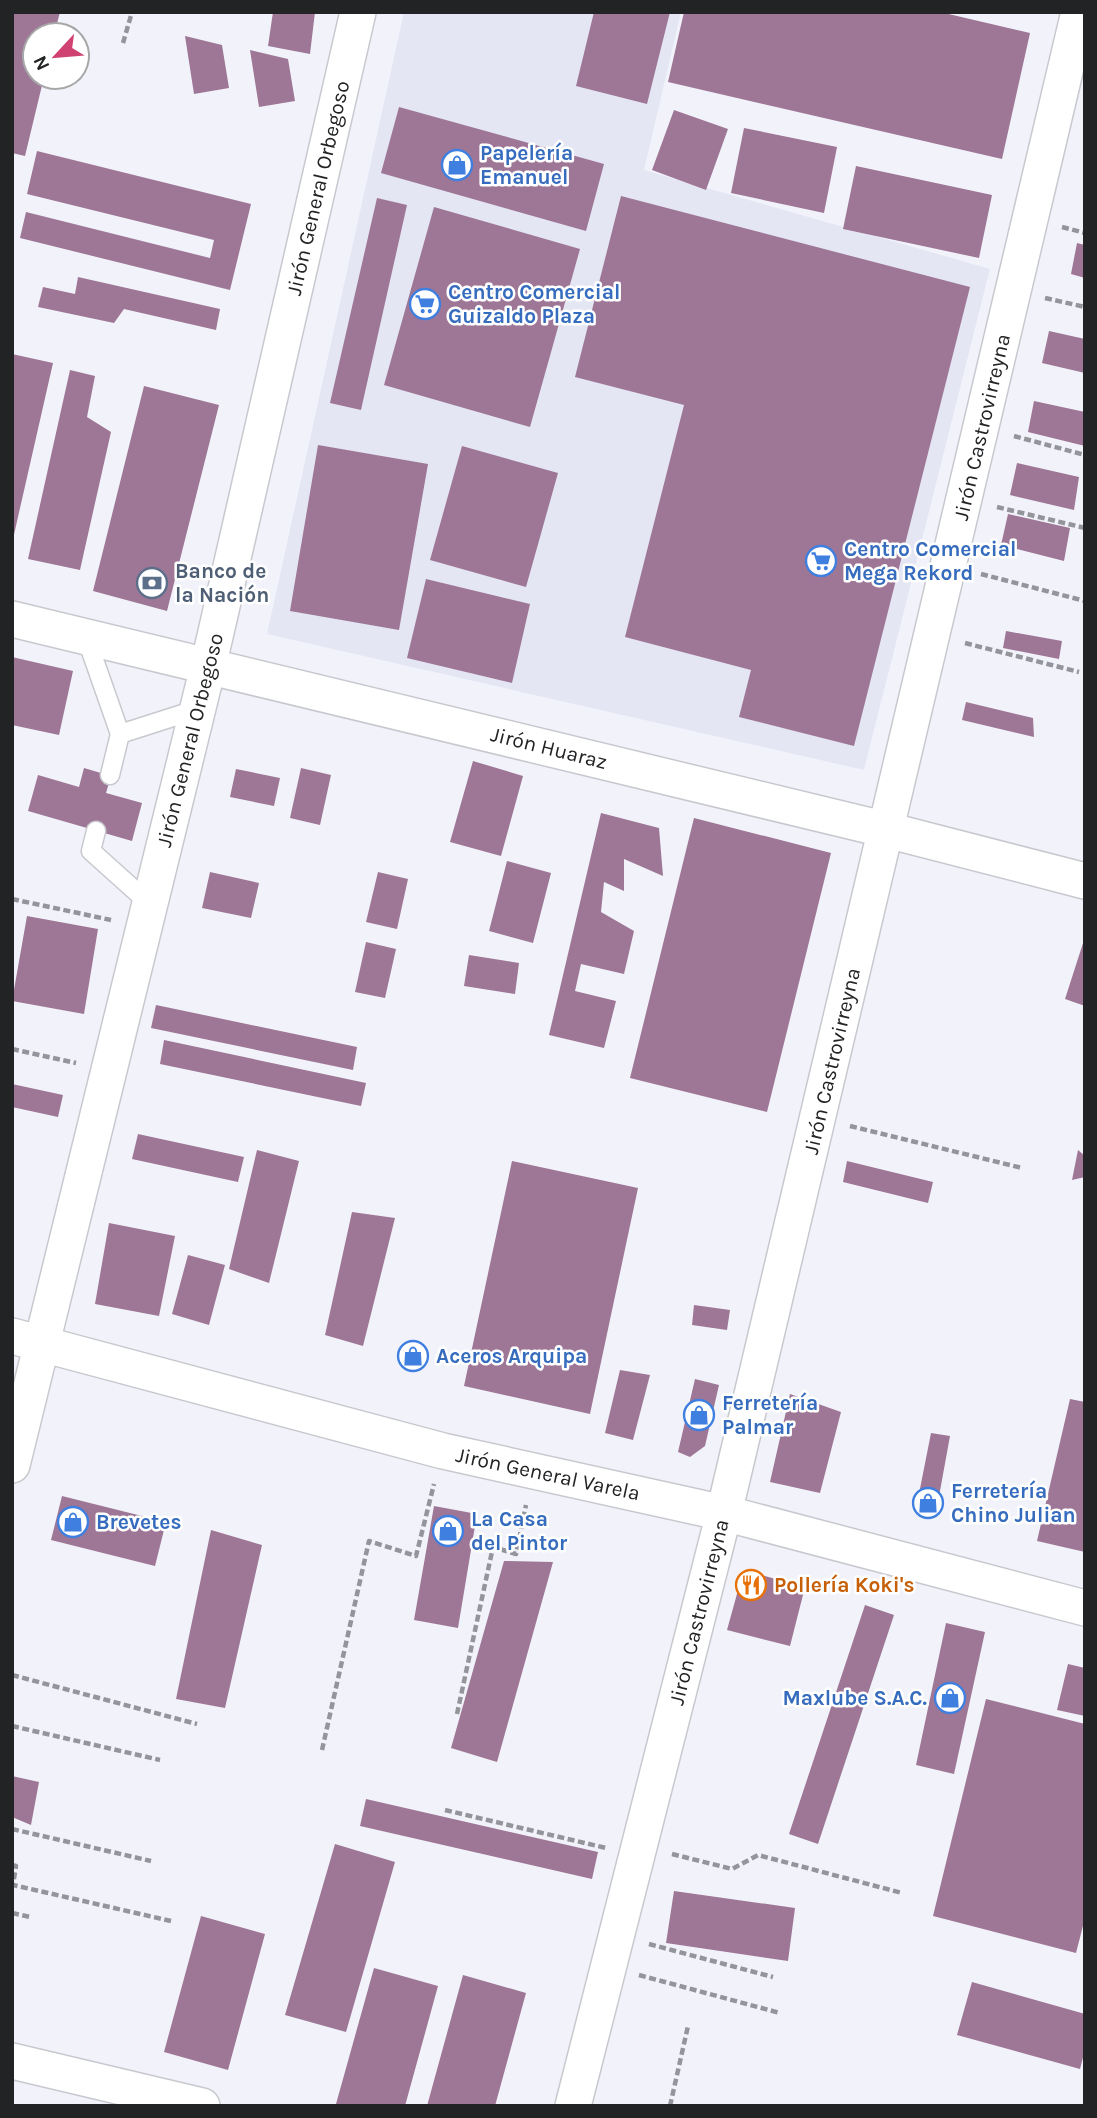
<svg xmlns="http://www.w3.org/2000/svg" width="1097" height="2118" font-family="Karla,sans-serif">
<rect width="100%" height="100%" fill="#f2f3fa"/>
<path fill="#e4e6f4" d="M404,12H681L644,170L990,269L864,770L267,634Z"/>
<path fill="#9e7696" d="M12,12H60L54,35H35V77H44L25,156L12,153Z
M273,12H315L310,54L268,46Z
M594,12H670L647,104L576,86Z
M684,12H940L1030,33L1002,159L668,82Z
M185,36L222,45L229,88L194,94Z
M250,50L288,59L295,101L259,107Z
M399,107L604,164L586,231L381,173Z
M674,110L728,129L706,190L652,170Z
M744,128L837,147L824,213L731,193Z
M37,151L251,204L230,290L20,238L26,212L210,258L214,240L27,194Z
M856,166L992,195L979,258L843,229Z
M621,196L970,287L854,746L739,717L751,670L625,637L684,405L575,377Z
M377,198L407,205L361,410L330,403Z
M434,207L580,249L530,427L384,385Z
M1077,243L1085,245V278L1071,274Z
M78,277L220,309L216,330L124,309L114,323L38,307L43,287L75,294Z
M1049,331L1085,339V373L1042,363Z
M12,354L53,363L13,539L12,538Z
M70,370L95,376L87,417L111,432L80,570L28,559Z
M144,386L219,405L167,611L93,591Z
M1034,401L1085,412V446L1028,432Z
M318,445L428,464L399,630L290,611Z
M462,446L558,473L526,587L430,560Z
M1017,463L1079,477L1074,510L1010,495Z
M1008,514L1070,528L1064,561L1001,545Z
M426,579L530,604L512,683L407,658Z
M1006,631L1062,641L1059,659L1003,648Z
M12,657L73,671L59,735L12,725Z
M966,702L1033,718L1034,737L962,720Z
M473,761L523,776L501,856L450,842Z
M84,768L111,776L106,793L142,803L132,841L28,811L38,775L79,787Z
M301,768L331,775L320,825L290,818Z
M236,769L280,778L274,806L230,797Z
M601,813L659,828L663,876L624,859V891L604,882L601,912L634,931L624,974L581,964L575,991L616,1001L604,1048L549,1035Z
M694,818L831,853L767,1112L630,1078Z
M507,861L551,873L533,943L489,931Z
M210,872L259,883L251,918L202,908Z
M378,872L408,879L397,929L366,922Z
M27,916L98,929L84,1014L12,1001Z
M1084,940H1085V1006L1065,999Z
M366,942L396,949L385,998L355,992Z
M469,955L519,963L515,994L464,986Z
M156,1005L357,1047L353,1070L151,1028Z
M164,1040L366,1083L361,1106L160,1064Z
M12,1084L63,1095L58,1117L12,1107Z
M138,1134L244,1157L238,1182L132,1159Z
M257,1150L299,1161L269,1283L229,1269Z
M1078,1150L1085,1156V1177L1072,1180Z
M512,1161L638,1188L590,1414L464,1386Z
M847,1161L933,1182L928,1203L843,1182Z
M352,1212L395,1218L363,1346L325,1335Z
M109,1223L175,1236L159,1316L95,1304Z
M188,1255L225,1265L209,1325L172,1314Z
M694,1305L730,1310L727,1330L692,1325Z
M620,1370L650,1375L633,1440L605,1433Z
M695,1379L719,1385L705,1446L690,1457L678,1452Z
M790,1394L841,1412L820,1493L770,1482Z
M1070,1399L1085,1402V1552L1037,1541Z
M931,1433L950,1436L936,1513L916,1509Z
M62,1496L166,1522L155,1566L51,1540Z
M434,1506L477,1514L458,1628L414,1620Z
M211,1530L262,1545L225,1708L176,1699Z
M504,1561L553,1562L497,1762L451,1748Z
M754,1573L805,1587L790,1646L727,1630L740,1583L746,1576Z
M865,1605L894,1615L818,1844L789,1834Z
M946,1623L985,1632L954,1774L916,1765Z
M1068,1664L1085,1668V1716L1057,1710Z
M986,1699L1085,1724V1918L1076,1953L933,1916Z
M12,1776L39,1782L31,1825L12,1817Z
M366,1799L598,1852L592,1879L360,1826Z
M335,1844L395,1862L346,2032L285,2015Z
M674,1891L795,1908L788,1961L666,1943Z
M201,1916L265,1934L228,2070L164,2052Z
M374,1968L438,1986L405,2106H344L336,2104Z
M463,1975L526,1993L495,2106H427Z
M972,1982L1085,2014V2050L1080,2069L957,2035Z"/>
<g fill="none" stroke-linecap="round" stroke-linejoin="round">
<g stroke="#c8c9cf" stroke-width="21">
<path id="service" d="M86,637L120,734
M110,775L120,734L198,709
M96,831L91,851L150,904"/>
</g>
<g stroke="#c8c9cf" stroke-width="38">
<path id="minor" d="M12,619L887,830L1085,881
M12,1336L443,1451L724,1513L1085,1608
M12,1465L208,667L358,12
M12,2061L202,2106
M573,2106L724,1513L1079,12"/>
</g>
<path stroke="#94959a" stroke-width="4.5" stroke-dasharray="7 3.5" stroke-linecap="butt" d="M123,43L132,12
M1062,227L1085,233
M1045,298L1085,307
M1014,436L1085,455
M997,507L1085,528
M981,574L1085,601
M965,643L1079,672
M12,899L111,920
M12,1049L76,1063
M850,1126L1022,1168
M12,1675L197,1724
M457,1714L493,1547L516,1554L526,1505
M12,1726L160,1760
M322,1750L369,1541L416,1556L434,1484
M445,1810L606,1848
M12,1829L151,1861
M672,1854L732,1869L758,1855L902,1893
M12,1865L16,1866L13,1885L171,1921
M12,1913L30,1917
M649,1944L773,1977
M639,1975L780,2013
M670,2106L688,2026"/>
<use href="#service" stroke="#fff" stroke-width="18"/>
<use href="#minor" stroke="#fff" stroke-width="35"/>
</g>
<defs>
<g id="shop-ring" transform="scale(1.575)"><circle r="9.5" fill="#fff" stroke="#3f7fe0" stroke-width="1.5"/><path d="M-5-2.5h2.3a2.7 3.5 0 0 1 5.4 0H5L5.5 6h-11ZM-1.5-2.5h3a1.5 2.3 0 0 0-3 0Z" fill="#3f7fe0"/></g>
<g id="supermarket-ring" transform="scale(1.575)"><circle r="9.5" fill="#fff" stroke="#3f7fe0" stroke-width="1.5"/><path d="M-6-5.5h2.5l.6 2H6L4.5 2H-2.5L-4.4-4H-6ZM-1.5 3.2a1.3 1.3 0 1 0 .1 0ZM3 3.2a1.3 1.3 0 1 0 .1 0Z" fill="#3f7fe0"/></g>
<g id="bank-ring" transform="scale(1.575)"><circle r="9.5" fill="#fff" stroke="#5c6f8a" stroke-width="1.5"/><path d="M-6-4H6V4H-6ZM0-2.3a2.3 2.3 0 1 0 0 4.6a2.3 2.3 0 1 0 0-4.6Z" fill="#5c6f8a"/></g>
<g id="restaurant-ring" transform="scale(1.575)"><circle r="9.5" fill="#fff" stroke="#e8710a" stroke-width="1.5"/><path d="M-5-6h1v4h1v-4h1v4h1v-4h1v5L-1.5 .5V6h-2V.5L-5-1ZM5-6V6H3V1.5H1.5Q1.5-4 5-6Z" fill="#e8710a"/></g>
</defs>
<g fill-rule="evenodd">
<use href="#shop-ring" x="457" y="165"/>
<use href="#supermarket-ring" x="425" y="304"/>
<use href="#supermarket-ring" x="821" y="561"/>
<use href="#bank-ring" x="152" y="583"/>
<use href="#shop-ring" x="413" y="1356"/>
<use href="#shop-ring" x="699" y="1415"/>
<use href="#shop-ring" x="928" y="1503"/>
<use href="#shop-ring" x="73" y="1522"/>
<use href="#shop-ring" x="448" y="1531"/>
<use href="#restaurant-ring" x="751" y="1585"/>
<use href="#shop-ring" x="950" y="1698"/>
</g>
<g text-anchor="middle" stroke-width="5" stroke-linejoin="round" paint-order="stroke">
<g font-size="21" font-weight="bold" fill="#366cbe" stroke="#fff" text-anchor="start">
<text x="480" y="160">Papelería<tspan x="480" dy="24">Emanuel</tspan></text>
<text x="448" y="299">Centro Comercial<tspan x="448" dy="24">Guizaldo Plaza</tspan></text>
<text x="844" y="556">Centro Comercial<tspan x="844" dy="24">Mega Rekord</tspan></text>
<text x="436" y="1363">Aceros Arquipa</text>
<text x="722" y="1410">Ferretería<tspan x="722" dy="24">Palmar</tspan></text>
<text x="951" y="1498">Ferretería<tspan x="951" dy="24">Chino Julian</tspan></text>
<text x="471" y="1526">La Casa<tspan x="471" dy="24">del Pintor</tspan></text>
<text x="96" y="1529">Brevetes</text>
<text x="927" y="1705" text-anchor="end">Maxlube S.A.C.</text>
</g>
<g font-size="21" fill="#222325" stroke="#fff">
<text transform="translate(318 188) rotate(-77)" y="7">Jirón General Orbegoso</text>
<text transform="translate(982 427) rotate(-77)" y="7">Jirón Castrovirreyna</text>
<text transform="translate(190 740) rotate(-76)" y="7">Jirón General Orbegoso</text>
<text transform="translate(549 748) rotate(14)" y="7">Jirón Huaraz</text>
<text transform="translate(832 1061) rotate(-77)" y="7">Jirón Castrovirreyna</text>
<text transform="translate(548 1474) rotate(12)" y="7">Jirón General Varela</text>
<text transform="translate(699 1612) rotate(-76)" y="7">Jirón Castrovirreyna</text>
</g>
<g font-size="21" font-weight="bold" fill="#4e5e75" stroke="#fff" text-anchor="start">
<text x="175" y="578">Banco de<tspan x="175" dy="24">la Nación</tspan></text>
</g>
<g font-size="21" font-weight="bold" fill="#c56008" stroke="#fff" text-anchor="start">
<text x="774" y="1592">Pollería Koki's</text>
</g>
</g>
<rect width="1097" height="2118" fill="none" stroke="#222325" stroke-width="28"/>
<g transform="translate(56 56) rotate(244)"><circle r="33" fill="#ffffff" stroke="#a7a7a8" stroke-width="2"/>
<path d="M0-5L12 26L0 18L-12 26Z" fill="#cf4272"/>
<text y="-10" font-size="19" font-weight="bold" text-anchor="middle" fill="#222325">N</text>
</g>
</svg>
